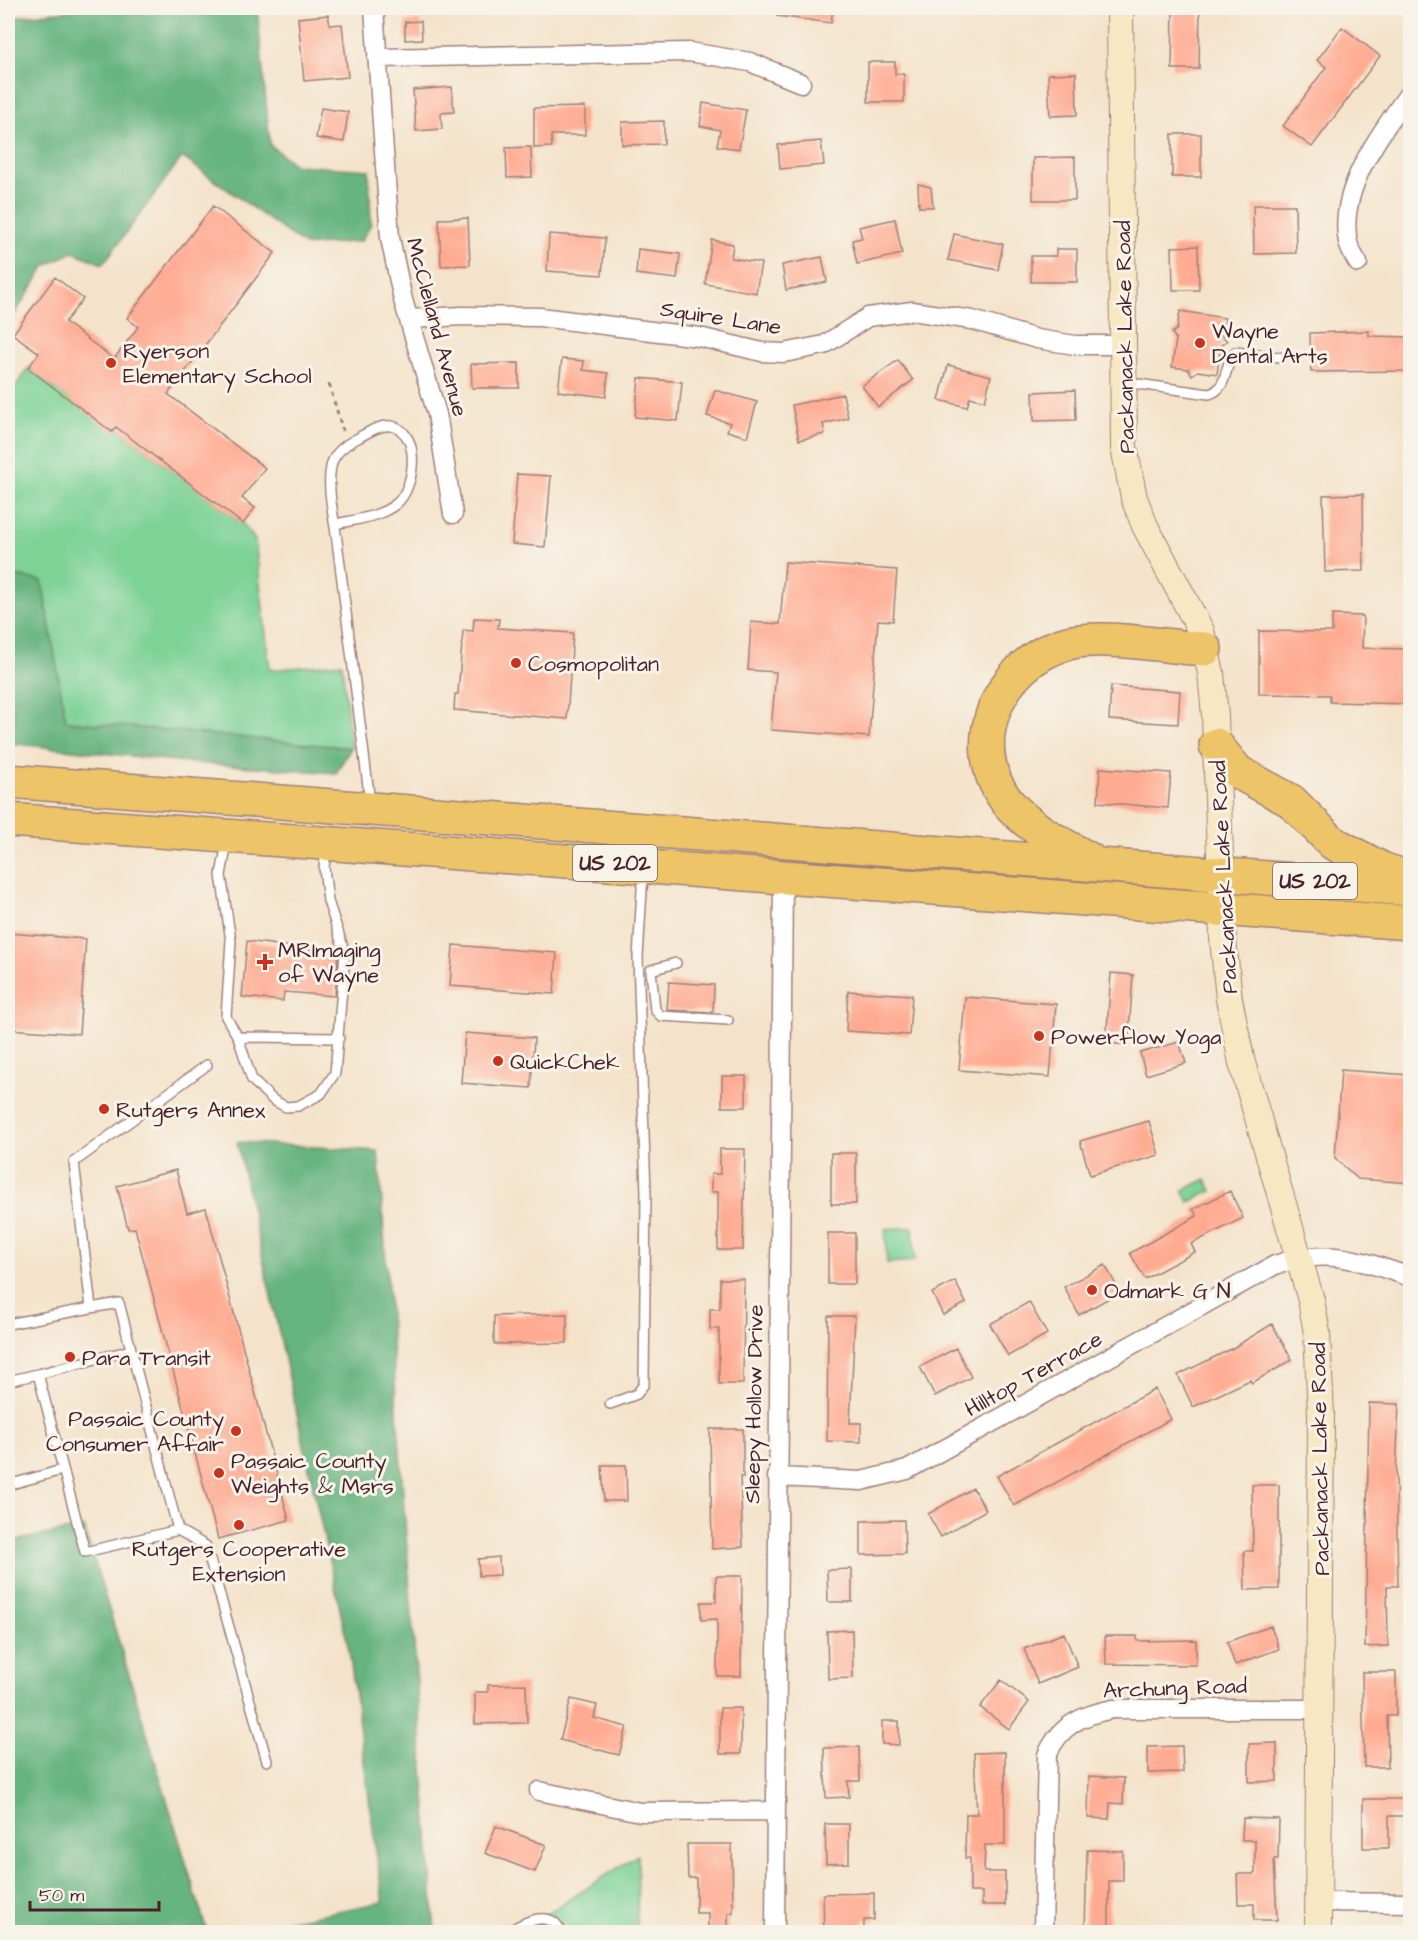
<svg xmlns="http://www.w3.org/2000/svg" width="1418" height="1940" font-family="'Architects Daughter',sans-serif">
<rect width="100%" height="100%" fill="#f7f3e8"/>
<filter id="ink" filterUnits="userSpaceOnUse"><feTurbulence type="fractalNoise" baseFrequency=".0167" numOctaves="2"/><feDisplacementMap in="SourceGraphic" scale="12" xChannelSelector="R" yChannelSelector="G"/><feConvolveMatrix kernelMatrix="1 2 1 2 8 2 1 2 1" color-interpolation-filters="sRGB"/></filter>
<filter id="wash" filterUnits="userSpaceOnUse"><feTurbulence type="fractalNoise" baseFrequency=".008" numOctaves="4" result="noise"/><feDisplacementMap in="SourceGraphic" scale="24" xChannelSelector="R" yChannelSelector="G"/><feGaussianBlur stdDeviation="1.35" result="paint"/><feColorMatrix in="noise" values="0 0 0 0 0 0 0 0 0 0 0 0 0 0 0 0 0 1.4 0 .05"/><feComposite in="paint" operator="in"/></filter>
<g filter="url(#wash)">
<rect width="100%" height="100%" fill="#f4e3ca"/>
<path fill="#7dd296" stroke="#647860" stroke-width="1.5" d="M28,368L112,431L116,427L243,524L255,540L270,670L342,663L351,748L66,721L42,581L10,575L8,560V398Z
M1206,1179L1212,1191L1189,1202L1183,1190Z
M913,1227L915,1261L887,1263L885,1229Z
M638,1855L637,1932H519Z"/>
<path fill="#66b47f" stroke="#586a55" stroke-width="1.5" d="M90,8H257L270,145L295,165L369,170L371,224L361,241L306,246L182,157L103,264L73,252L45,266L8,325V18Z
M8,560L10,575L42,581L66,721L351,748L336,773L195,763L8,743Z
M237,1142L378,1151L435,1932H232L383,1902L349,1650Z
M84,1527L207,1932H12L8,1922V1542Z"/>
<g id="blocks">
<path fill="#ffab92" d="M777,8H833L831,23L777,16Z
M1173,8H1200L1199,69H1172Z
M328,15L330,25L342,24L348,77L304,81L298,18Z
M421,21L422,39L405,40V22Z
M1342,27L1380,56L1312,147L1283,126L1326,67L1317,60Z
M868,62H895V74H904V102H868Z
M1076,73L1077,115L1050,116L1048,74Z
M452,87L454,112L441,113L442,129L416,131L413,90Z
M703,103L746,110L739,149L717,146L720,130L700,126Z
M585,107V135H551L552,147L534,148V108Z
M321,108L348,112L344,142L316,138Z
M664,121V144L622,145V122Z
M1172,134H1201V177H1172Z
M821,141L824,165L780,169L778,145Z
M531,147L532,177L507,178L506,148Z
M1075,157V200H1033V158Z
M918,184L931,187L933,207H919Z
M1253,205H1295L1296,253L1254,254Z
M213,206L275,253L168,394L265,468L242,498L255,508L243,524L116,427L112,432L28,368L39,353L13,334L55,277L83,299L65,322L114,359L138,327L127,318Z
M468,218L470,265L441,266L439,219Z
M895,219L902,254L857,264L852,240L862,238L859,227Z
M549,234L605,238L602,275L547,271Z
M954,234L1003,244L998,270L948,260Z
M712,240L733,244L731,258L761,263L756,293L705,284Z
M1198,246L1199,290H1173L1172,247Z
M638,249L680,254L677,279L636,274Z
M1056,249H1077V282H1031V256H1056Z
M822,257L827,282L786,290L782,265Z
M1180,311L1225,318L1222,336L1227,341L1221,345L1217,374L1198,371L1192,375L1188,369L1172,367L1176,339L1172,333L1177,329Z
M1369,331V336L1410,337V371L1311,372L1310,333Z
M562,359L584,361L583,370L608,373L606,397L558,391Z
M898,360L913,380L878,407L862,386Z
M519,363V388H472L471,364Z
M948,365L991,376L985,401L970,397L967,407L939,400Z
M639,378L682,382L678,421L635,417Z
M715,390L757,402L747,437L727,431L730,423L707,416Z
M1075,390L1076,420L1034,421L1033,392Z
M843,394L848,418L823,424L825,434L799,440L792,405Z
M517,474L551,476L545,547L512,544Z
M1363,494L1364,571L1325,572L1323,495Z
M785,562L897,570L893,621L878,620L869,737L771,730L776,672L748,670L751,622L780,624Z
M1332,615L1363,616L1362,648L1410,649V704L1330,702V695L1259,694V631L1332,632Z
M474,618L499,619L498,628L573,633L567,719L454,710L455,694H458L463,630L473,631Z
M1111,686L1180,691L1178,724L1109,720Z
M1100,768L1171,773L1168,808L1098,802Z
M8,933L86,939L79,1034L8,1029Z
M247,941L338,953L335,996L284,992L283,1001L242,997Z
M453,945L557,953L554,994L450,986Z
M1111,973L1133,975L1128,1045L1106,1043Z
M669,982L714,985L713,1012L667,1010Z
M848,991L912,995L909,1035L846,1031Z
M965,997L1056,1004L1050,1077L959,1070Z
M465,1033L534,1038L531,1088L461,1083Z
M1179,1042L1186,1063L1146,1075L1140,1053Z
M1341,1070L1410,1075V1183L1358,1179L1335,1158Z
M722,1076H746V1107H722Z
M1149,1121L1159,1155L1090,1175L1080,1141Z
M720,1149H745L743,1250H718V1192H711V1174H720Z
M831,1153H856V1204H831Z
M176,1170L187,1213L206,1208L289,1520L218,1539L135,1228L128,1229L117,1186Z
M1230,1191L1243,1218L1191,1244L1195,1252L1145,1279L1130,1253L1197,1216L1193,1209Z
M828,1233H855V1284H828Z
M1105,1265L1120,1292L1079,1315L1064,1287Z
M720,1279H744L743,1384H719V1329H710V1309H720Z
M955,1281L966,1303L943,1315L932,1293Z
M1029,1302L1047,1334L1008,1356L990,1324Z
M567,1314V1343L494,1344V1316Z
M828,1316H855L850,1423H861V1442L827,1441Z
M1272,1324L1292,1360L1252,1383L1250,1380L1193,1407L1178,1375L1233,1348Z
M956,1348L971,1377L935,1396L920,1367Z
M1155,1389L1171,1419L1014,1506L997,1476Z
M1369,1403L1399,1404L1396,1476L1398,1586H1387L1388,1646L1365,1647Z
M710,1429H743V1477H740L743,1547L712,1549Z
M602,1465H626L627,1501H604Z
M1252,1485H1279V1589L1245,1590L1244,1551H1253Z
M973,1488L986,1510L941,1537L928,1514Z
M904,1520L905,1554L861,1555V1521Z
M499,1557L500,1575L479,1576L478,1559Z
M852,1569V1602H828L827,1570Z
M716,1576H742L741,1676H717V1619L701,1620V1602H716Z
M1271,1626L1279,1649L1235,1665L1227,1642Z
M852,1630L853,1678L828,1679L827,1631Z
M1064,1633L1078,1667L1038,1684L1024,1649Z
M1105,1636H1137V1641L1196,1640V1665L1106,1664Z
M1362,1672H1396V1716H1387L1388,1767H1364Z
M1001,1680L1029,1702L1009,1729L980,1707Z
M526,1684L527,1723L475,1724V1692H488V1685Z
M571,1699L597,1705L594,1718L627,1727L619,1755L560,1740Z
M720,1708H741V1754H720Z
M882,1721H899V1745L882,1744Z
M1277,1743V1781L1249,1782V1744Z
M1182,1746L1183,1772L1148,1773V1747Z
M859,1747L860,1781H848L849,1797L826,1798L824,1748Z
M1005,1752V1845H985L984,1872H1005V1905H982V1892H970V1858H965L966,1814H977L974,1753Z
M1089,1776L1124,1778L1123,1804L1110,1803L1109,1819L1088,1818Z
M1363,1799H1410V1816H1389V1848H1363Z
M1243,1818L1279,1819L1278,1859H1274L1277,1920H1254V1904H1238L1237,1874H1255V1840H1242Z
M825,1824H849V1863L826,1864Z
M496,1826L546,1845L535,1872L485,1853Z
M687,1844H732L733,1913H728V1932H708V1913H696V1878H688Z
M1087,1850L1123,1851V1881H1109V1932H1085Z
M874,1893V1920H864V1932H824L823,1894Z"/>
</g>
</g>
<g filter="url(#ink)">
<use href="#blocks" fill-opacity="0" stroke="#9f817a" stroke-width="1.5"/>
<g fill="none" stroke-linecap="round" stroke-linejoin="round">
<g stroke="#9f817a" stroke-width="12">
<path id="lane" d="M1124,382L1209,394C1229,389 1223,365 1235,352L1279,357
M335,524C354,520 380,517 396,504C415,489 422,433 392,426C380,424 367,433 358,438C346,444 333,453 331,467C326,489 336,526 338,549L370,802
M227,843L221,875L231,941L226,1017L238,1037L252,1080L273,1100L286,1107L298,1106L321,1094L335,1073L345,953L328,901L324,868L326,849
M676,963L651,970L655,1010L661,1016L728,1020
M238,1037L339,1038
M91,1308L119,1303L178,1530L85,1552L38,1374L131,1350
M8,1324L91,1308L74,1162L207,1065
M8,1381L38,1374
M610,1404L637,1394L644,1384L646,1194L638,957L643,873
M8,1485L62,1470
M178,1530L206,1546L267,1761
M508,1932C524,1922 551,1908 561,1932"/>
</g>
<g stroke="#9f817a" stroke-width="21">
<path id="street" d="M374,8L390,238L403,300L437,414L453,514
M377,58L689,52L750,62L801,83
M1358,263C1354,256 1349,249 1348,242C1337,190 1382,131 1410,92
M409,319L462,316L540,317L699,337L762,352L784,353L824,345L868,317L912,311L972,320L1037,339L1075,345H1122
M777,1477L861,1481L907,1470L1275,1265C1327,1247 1360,1260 1410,1277
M539,1791L640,1812L775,1811
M1319,1902L1410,1903
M775,1932L783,875
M1043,1932L1047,1755C1060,1725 1082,1715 1113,1709H1320"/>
</g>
<g stroke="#9f817a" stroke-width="28">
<path id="secondary" d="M1120,8L1124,447L1134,498L1145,526L1201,631L1211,673L1215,716L1223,939L1229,999L1242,1063L1311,1300L1317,1333L1321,1415L1318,1932"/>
</g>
<g stroke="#9f817a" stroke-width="36">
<path id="highway" d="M1216,745L1238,772L1291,801L1333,843L1382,869L1409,878
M8,781L1410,889
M8,820L1410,923
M1089,859C1061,843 1032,830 1010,805C960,747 999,661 1068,643C1104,634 1167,647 1205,649"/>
</g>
<path stroke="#9f817a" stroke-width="3" stroke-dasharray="4.5 4.5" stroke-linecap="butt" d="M329,384L343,431"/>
<use href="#lane" stroke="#fff" stroke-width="9"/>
<use href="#street" stroke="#fff" stroke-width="18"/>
<use href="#secondary" stroke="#f8e7c3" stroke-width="26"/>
<use href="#highway" stroke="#eec469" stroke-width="33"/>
</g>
</g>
<g fill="#c8321e" stroke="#f7f3e8" stroke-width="2">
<circle cx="1200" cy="343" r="6"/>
<circle cx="111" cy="363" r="6"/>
<circle cx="516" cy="663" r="6"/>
<path d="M262 953h6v6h6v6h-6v6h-6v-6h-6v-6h6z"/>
<circle cx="1039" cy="1036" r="6"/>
<circle cx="498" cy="1061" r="6"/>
<circle cx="104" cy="1109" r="6"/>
<circle cx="1092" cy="1290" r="6"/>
<circle cx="70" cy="1357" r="6"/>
<circle cx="236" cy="1431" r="6"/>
<circle cx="219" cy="1473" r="6"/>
<circle cx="239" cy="1525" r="6"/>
</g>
<g text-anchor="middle" stroke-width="6" stroke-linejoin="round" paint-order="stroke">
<g fill="#f7f3e8" stroke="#7e5f64" stroke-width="1.5">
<rect x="573" y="845" width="84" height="36" rx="4.5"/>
<rect x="1273" y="863" width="84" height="36" rx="4.5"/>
</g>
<g font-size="21" font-weight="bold" fill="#4a1f2b">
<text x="615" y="870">US 202</text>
<text x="1315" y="888">US 202</text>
</g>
<g font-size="22" fill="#4a1f2b" stroke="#f7f3e8">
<text transform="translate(721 317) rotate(9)" y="8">Squire Lane</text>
<text transform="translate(438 327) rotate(75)" y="8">McClelland Avenue</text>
<text transform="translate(1124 337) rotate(-91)" y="8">Packanack Lake Road</text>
<text transform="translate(1223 877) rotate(-93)" y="8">Packanack Lake Road</text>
<text transform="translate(1033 1373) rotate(-29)" y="8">Hilltop Terrace</text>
<text transform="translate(753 1404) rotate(-89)" y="8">Sleepy Hollow Drive</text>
<text transform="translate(1319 1459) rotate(-91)" y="8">Packanack Lake Road</text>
<text transform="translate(1175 1687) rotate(-2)" y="8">Archung Road</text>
</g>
<g font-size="22" fill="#4a1f2b" stroke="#f7f3e8" text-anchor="start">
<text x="1212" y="338">Wayne<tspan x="1212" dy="25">Dental Arts</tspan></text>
<text x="123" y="358">Ryerson<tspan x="123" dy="25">Elementary School</tspan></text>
<text x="528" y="671">Cosmopolitan</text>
<text x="278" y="957">MRImaging<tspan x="278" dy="25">of Wayne</tspan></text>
<text x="1051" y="1044">Powerflow Yoga</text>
<text x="510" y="1069">QuickChek</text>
<text x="116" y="1117">Rutgers Annex</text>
<text x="1104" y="1298">Odmark G N</text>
<text x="82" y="1365">Para Transit</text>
<text x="224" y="1426" text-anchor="end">Passaic County<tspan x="224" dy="25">Consumer Affair</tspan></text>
<text x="231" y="1468">Passaic County<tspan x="231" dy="25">Weights &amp; Msrs</tspan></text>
<text x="239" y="1556" text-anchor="middle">Rutgers Cooperative<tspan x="239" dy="25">Extension</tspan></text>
</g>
</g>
<rect width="1418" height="1940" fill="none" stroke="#f7f3e8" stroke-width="30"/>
<path d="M30 1901v9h129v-9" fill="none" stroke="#4a1f2b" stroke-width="3"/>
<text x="39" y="1901" font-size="18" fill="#4a1f2b" stroke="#f7f3e8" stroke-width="4.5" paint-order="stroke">50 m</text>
</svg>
